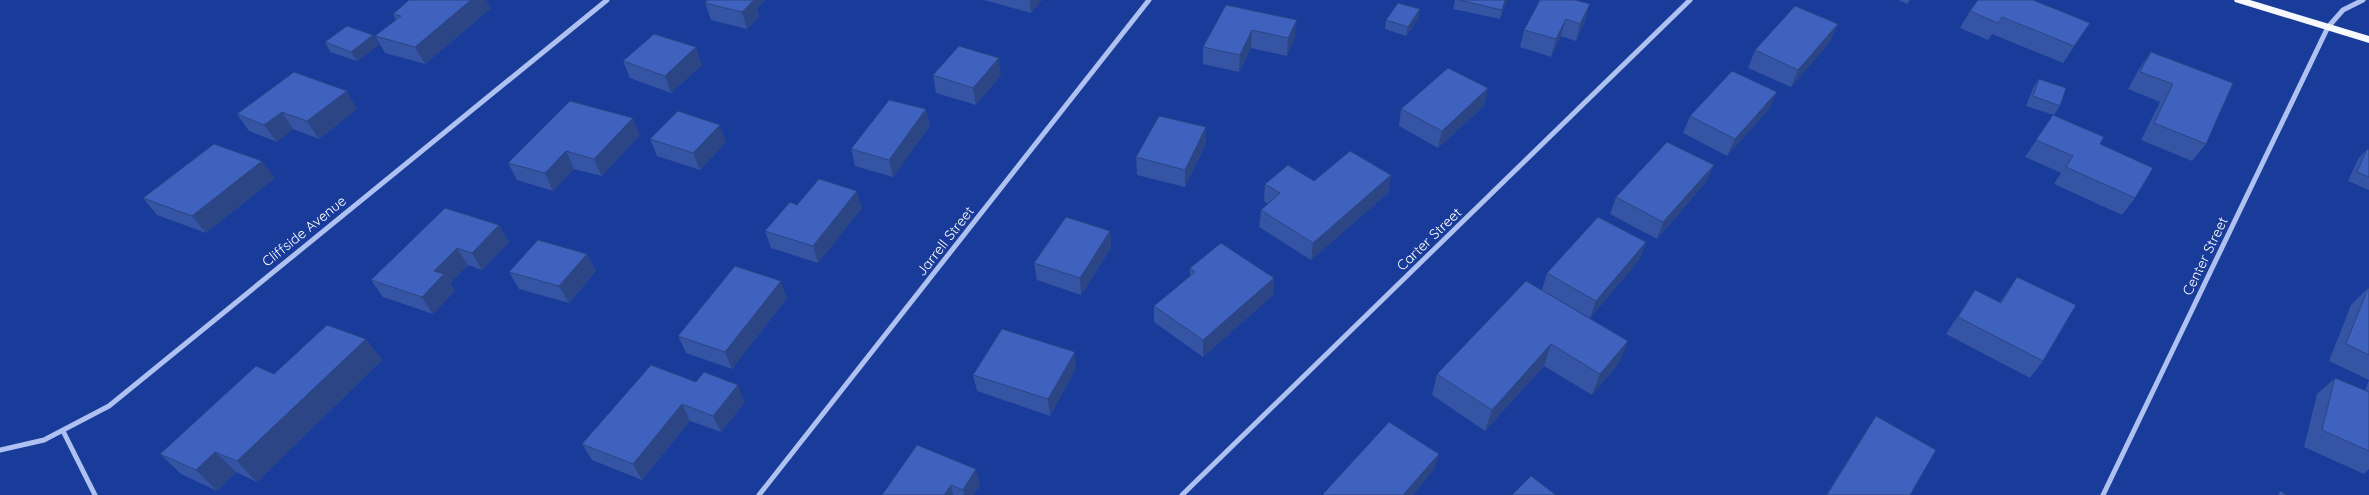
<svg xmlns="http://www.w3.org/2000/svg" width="2369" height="495" font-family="Quicksand,sans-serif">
<rect width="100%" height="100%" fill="#193b99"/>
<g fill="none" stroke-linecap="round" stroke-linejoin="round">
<path stroke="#aec1f1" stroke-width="5" d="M64,433L95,495
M0,450L44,440L109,406L607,0
M759,495L1149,0
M1182,495L1690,0
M2103,495L2328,27L2343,10L2363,0"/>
<path fill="#f8f9ff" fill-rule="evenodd" d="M2234,0H2250L2369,36V43L2235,2Z"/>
</g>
<path fill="#3554a3" d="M409,0H486L490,9L425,64L385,53L375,36L396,20L393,14Z
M706,0H765L757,8L759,17L747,29L711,20L705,3L706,2Z
M984,0H1042L1031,13Z
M1455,0H1507L1500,19L1453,9Z
M1540,0L1585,21L1576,41L1561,36L1551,57L1520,47L1524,30Z
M1898,0H1910L1907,4Z
M1978,0L2079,40L2063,63L1992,34L1988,40L1960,28L1970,11Z
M1226,5L1295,37L1287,56L1251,48L1239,72L1203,64V47Z
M1418,19L1406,36L1385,29L1386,20Z
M1838,24L1830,42L1791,87L1748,68L1755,50Z
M373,35L379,45L357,61L330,52L325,42Z
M2151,52L2233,83L2206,144L2192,161L2141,140L2160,102L2128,89L2139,69Z
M623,61L702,65L671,93L630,78Z
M933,75H1001L976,105L936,93Z
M2039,79L2060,106L2054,115L2026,106L2033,88Z
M1484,106L1438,148L1399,126L1401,109Z
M357,109L319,139L293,129L277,142L249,131L237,114Z
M1769,109L1727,156L1683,133L1690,116Z
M2053,115L2100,144L2135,198L2122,215L2054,184L2061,173L2025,157Z
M930,126L893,177L855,166L851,149Z
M1206,127V144L1185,187L1137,175L1136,157Z
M640,135L602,176L574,169L553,191L517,180L508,163Z
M650,139L726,142L700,170L657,156Z
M2367,149L2369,150V190L2348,181L2358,159Z
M262,161L275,178L206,233L157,215L143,198Z
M1714,165L1706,182L1657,239L1610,214L1616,197Z
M1391,175L1388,193L1311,260L1259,227L1261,210L1268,204L1264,201L1265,184Z
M797,205L862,208L818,263L771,248L765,231Z
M499,225L509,242L482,270L468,265L450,283L455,291L433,314L383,297L371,280Z
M1110,231L1111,248L1081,295L1037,280L1034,263Z
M1646,242L1640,259L1590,318L1542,290L1547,273Z
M587,254L596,271L569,303L519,289L509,272Z
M1190,268L1274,278L1273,295L1203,357L1154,322V306L1190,276Z
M2017,277L2043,361L2030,378L1946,334L1975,290L2000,302Z
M1526,281L1620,362L1592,395L1544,366L1485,431L1432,395L1437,374Z
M2368,288L2369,289V380L2329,361L2351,305Z
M787,298L732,369L686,353L678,336Z
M366,339L382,360L257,482L236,472L217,491L181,474L160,454L274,374Z
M651,365L745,402L721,432L690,421L642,480L592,460L582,444Z
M1076,368L1050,416L977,391L973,375Z
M2335,378L2365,391L2369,380V469L2364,474L2304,447L2317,394Z
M1876,416L1910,495H1826L1865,433Z
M976,469L980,485L973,495H882Z"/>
<path fill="#2b4585" d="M471,0H486L490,9L425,64L415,47Z
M746,0H765L757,8L759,17L747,29L742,12Z
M1030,0H1042L1031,13Z
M1505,0H1507L1500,19L1502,10Z
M1590,4L1585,21L1576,41L1580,24Z
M1420,9L1418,19L1406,36L1408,27Z
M1566,19L1561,36L1551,57L1556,39Z
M1297,20L1295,37L1287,56L1288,38Z
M2090,23L2079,40L2063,63L2074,46Z
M1838,24L1830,42L1791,87L1798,70Z
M1252,30L1251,48L1239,72L1240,55Z
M373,35L379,45L357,61L351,52Z
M696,47L702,65L671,93L665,76Z
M999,58L1001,75L976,105L973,88Z
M1488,88L1484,106L1438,148L1442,131Z
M347,91L357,109L319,139L307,121Z
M1777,92L1769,109L1727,156L1735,139Z
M926,109L930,126L893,177L889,160Z
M282,112L293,129L277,142L264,125Z
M633,118L640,135L602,176L594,159Z
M720,125L726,142L700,170L693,153Z
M1206,127V144L1185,187V170Z
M566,151L574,169L553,191L545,173Z
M262,161L275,178L206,233L192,216Z
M1714,165L1706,182L1657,239L1663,222Z
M1391,175L1388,193L1311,260L1313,243Z
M857,191L862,208L818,263L813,246Z
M499,225L509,242L482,270L472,253Z
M1110,231L1111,248L1081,295L1080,278Z
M1646,242L1640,259L1590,318L1596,301Z
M457,248L468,265L450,283L455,291L433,314L422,297L434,271Z
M587,254L596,271L569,303L559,286Z
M1274,278L1273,295L1203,357V340Z
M781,281L787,298L732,369L725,352Z
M366,339L382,360L257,482L237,461Z
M1628,341L1620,362L1592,395L1600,374Z
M1551,344L1544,366L1485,431L1492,410Z
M1075,352L1076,368L1050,416L1048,399Z
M738,385L745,402L721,432L713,416Z
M682,404L690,421L642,480L633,464Z
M215,452L236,472L217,491L196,470Z
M1439,454L1434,470L1413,495H1403Z
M976,469L980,485L973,495H964L963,490Z
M951,485L953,495H944Z"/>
<path fill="#3e62be" stroke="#2b4585" d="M409,0H471L415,47L375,36L401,16L393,14Z
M708,0H754L742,12L705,3Z
M1459,0H1505L1502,10Z
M1540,0H1575L1590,4L1580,24L1566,19L1556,39L1524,30Z
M1978,0H2033L2090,23L2074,46L2002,17L1998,23L1970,11Z
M1398,3L1420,9L1408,27L1386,20Z
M1226,5L1297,20L1288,38L1252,30L1240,55L1203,47Z
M1795,6L1838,24L1798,70L1755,50Z
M347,26L373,35L351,52L325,42Z
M654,34L696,47L665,76L623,61Z
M959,46L999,58L973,88L933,75Z
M2151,52L2233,83L2206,144L2154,123L2173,84L2140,72Z
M1448,68L1488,88L1442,131L1401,109Z
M1732,71L1777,92L1735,139L1690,116Z
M294,72L347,91L307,121L282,112L264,125L237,114Z
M2039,79L2066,88L2060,106L2033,96Z
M889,100L926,109L889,160L851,149Z
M570,101L633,118L594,159L566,151L545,173L508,163Z
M678,111L720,125L693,153L650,139Z
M2053,115L2104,137L2100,144L2153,168L2135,198L2066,167L2073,156L2036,140Z
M1159,116L1206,127L1185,170L1136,157Z
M1667,142L1714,165L1663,222L1616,197Z
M214,144L262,161L192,216L143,198Z
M2367,149L2369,150V177L2357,172Z
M1350,151L1391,175L1313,243L1261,210L1280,193L1265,184L1288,165L1314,181Z
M819,179L857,191L813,246L765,231L790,202L797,205Z
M445,208L499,225L472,253L457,248L434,271L444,274L422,297L371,280Z
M1066,217L1110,231L1080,278L1034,263Z
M1598,217L1646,242L1596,301L1547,273Z
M538,240L587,254L559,286L509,272Z
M1221,243L1274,278L1203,340L1154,306L1195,272L1190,268Z
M735,266L781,281L725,352L678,336Z
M2017,277L2076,305L2043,361L1958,317L1975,290L2001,303Z
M1526,281L1628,341L1600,374L1551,344L1492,410L1437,374Z
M2368,288L2369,289V355L2346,344Z
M327,325L366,339L237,461L215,452L196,470L160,454L256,366L274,374Z
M1002,329L1075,352L1048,399L973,375Z
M651,365L696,382L704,372L738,385L713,416L682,404L633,464L582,444Z
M2335,378L2369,392V451L2322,430Z
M1876,416L1936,450L1910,495H1827Z
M1389,422L1439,454L1403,495H1324L1323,494Z
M917,445L976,469L963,490L951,485L944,495H882Z
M1531,476L1556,495H1512Z
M2280,491L2287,495H2278Z"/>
<g text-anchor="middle" stroke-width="5" stroke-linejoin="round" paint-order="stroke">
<g font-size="14" fill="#fff" stroke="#193b99">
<text transform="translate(304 231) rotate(-39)" y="5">Cliffside Avenue</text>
<text transform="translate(1429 239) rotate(-44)" y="5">Carter Street</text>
<text transform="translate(945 241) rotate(-52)" y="5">Jarrell Street</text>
<text transform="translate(2205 256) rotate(-64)" y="5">Center Street</text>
</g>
</g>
</svg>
